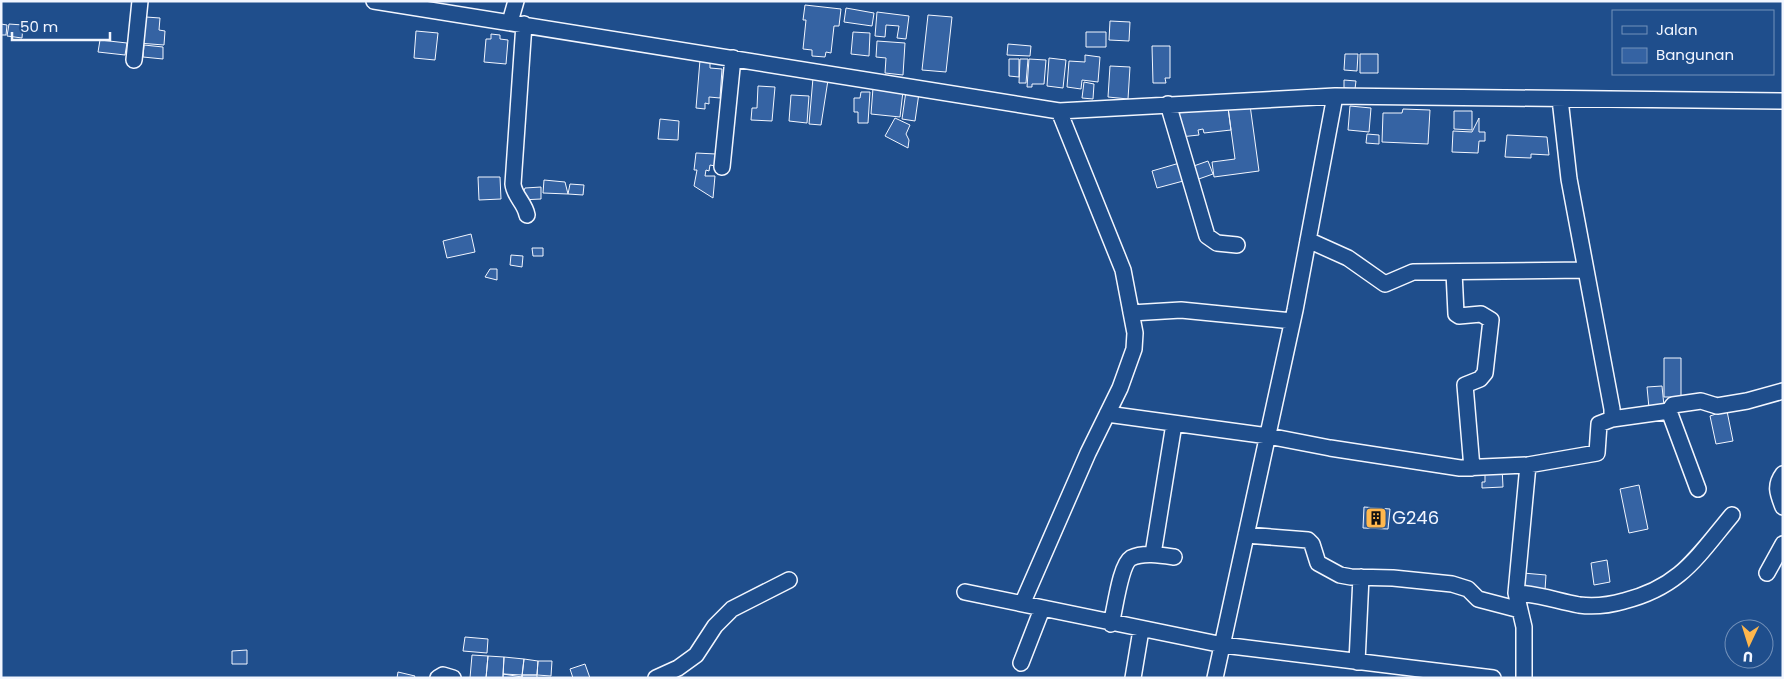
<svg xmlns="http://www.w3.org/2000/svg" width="1784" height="679" font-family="Poppins,sans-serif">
<rect width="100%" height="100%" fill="#1f4e8c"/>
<path fill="#3563a3" stroke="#f2f6ff" d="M805,5L841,9L839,26H834L831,53L826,52L825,57L812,56V50L803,49L806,20H803Z
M846,8L874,13L872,26L844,22Z
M877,12L909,16L906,39L897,38L899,26L886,25L885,37L875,36Z
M928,15L952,17L946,72L922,70Z
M146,17L160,18L159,30L165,31L164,45L138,43L139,29L145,30Z
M1110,21L1130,22L1129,41L1109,40Z
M1,24L7,25L6,35H1Z
M9,24L23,25L22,38L7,36Z
M416,31L438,33L435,60L414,58Z
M853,32L870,33L869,56L851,54Z
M1086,32H1106V47H1086Z
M491,34L500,35V39L508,40L506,64L484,62L486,39H491Z
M100,40L127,43L125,55L98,52Z
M877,41L905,43L903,75L885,73L886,58L876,57Z
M1008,44L1031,46L1030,56L1007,55Z
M144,45L163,47V59L143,57Z
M1152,46H1170V78H1165L1166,83H1153Z
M1345,54H1358L1357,71L1344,70Z
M1360,54H1378V73H1360Z
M1085,55L1100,57L1098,82L1082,80L1081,89L1067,87L1069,61L1085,62Z
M1049,58L1066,60L1063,88L1047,86Z
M1009,59H1019V77L1009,76Z
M1020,59H1028L1026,83H1019Z
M1029,59L1046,60L1044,84H1032V87H1027Z
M700,60L710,61V68L722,69L720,98L709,97V104L705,103V109L696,108Z
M1110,66L1130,67L1128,99L1108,97Z
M813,78L828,80L821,125L809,124Z
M1344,80L1356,81L1355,89L1344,88Z
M1084,82L1094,84L1093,99L1082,98Z
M758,86L775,87L772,121L751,120L752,108H757Z
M873,88L903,91L900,117L871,114Z
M906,91L919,93L915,121L902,119Z
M861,92H870L868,123H858V112H854V98H860Z
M791,95L809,96L807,123L789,121Z
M1250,105L1259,171L1214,177L1212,162L1235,159L1228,108Z
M1350,106L1371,108L1369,132L1348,130Z
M1228,107L1231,130L1204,133L1203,129L1198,130L1199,135L1180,137L1177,113Z
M1403,109L1430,110L1428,144L1382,142L1383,113H1402Z
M1454,111H1472V130L1454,129Z
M895,118L910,125L906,134L909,140L908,148L885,136Z
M1479,118V132H1485V141H1479L1478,153L1452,152L1453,131L1472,132Z
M660,119L679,121L678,140L658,139Z
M1367,134L1379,135V144L1366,143Z
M1507,135L1547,137L1549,155L1531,154V158L1505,157Z
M696,153L716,154L715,166L710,165L709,171L706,170L705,176H715L713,198L694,186L697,170H694Z
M1208,161L1213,174L1193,181L1188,168Z
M1183,162L1187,180L1157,188L1152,171Z
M478,177H500L501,199L479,200Z
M544,180L565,182L568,194L543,193Z
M570,184L584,185L583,195L568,194Z
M541,187V199L520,200L525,188Z
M471,234L475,252L447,258L443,241Z
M532,248H543V256H533Z
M511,255L523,256L522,267L510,265Z
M490,269H497V280L485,277Z
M1664,358H1681V397H1664Z
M1662,386L1664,406L1649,408L1647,387Z
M1726,406L1733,441L1716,444L1710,416L1716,414L1715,408Z
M1485,467H1502L1503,487L1482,488V482H1485Z
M1639,485L1648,529L1629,533L1620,489Z
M1364,507L1390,509L1388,529L1363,528Z
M1607,560L1610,582L1594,585L1591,563Z
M1523,573L1546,575L1545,590L1522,589Z
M465,637L488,639L487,653L463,651Z
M247,650V664H232V651Z
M472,655L488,656L486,678H470Z
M488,656L504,657L503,678H486Z
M504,657L524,659L522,677L503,674Z
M524,659L538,661L537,675H522Z
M538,661H552L551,676L537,675Z
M585,664L590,678H573L570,669Z
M398,672L415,676L414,678H397Z
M503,674L522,675V678H503Z
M522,675H537V678H522Z"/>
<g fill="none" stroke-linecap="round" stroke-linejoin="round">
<g stroke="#f2f6ff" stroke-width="18">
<path id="minor" d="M374,1L1059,111L1335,96L1783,101
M510,22L516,1
M524,24L513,184C514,196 525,203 527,215
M134,60L140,1
M1168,104L1207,236L1217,243L1237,245
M722,167L733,58
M1308,240L1348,258L1385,284L1413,272L1585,270
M1454,272L1456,314L1459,316L1481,314L1491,320L1485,373L1480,379L1465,385L1472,468
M1131,313L1181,310L1292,321
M1669,411L1698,489
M1107,414L1268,436L1330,448L1460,468L1528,465L1597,453L1599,424L1612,419V409L1569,179L1560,99
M1612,419L1669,411L1673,405L1701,401L1717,406L1747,401L1783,391
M1783,474C1774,486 1778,494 1783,507
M1246,535L1308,540L1312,544L1318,563L1340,575L1351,577L1393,578L1452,584L1468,589L1478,599L1520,610
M1153,554L1174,424
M1767,573L1783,544
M965,592L1223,645L1493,678
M1516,593C1539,594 1557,601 1579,605C1594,607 1610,605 1624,601C1680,587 1697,557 1732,515
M1023,602L1088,453L1120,388L1134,349L1135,333L1123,270L1059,111
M1111,624C1115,610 1120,565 1131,558C1143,552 1161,555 1174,557
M1357,662L1361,577
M1021,663L1042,609
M438,678L443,675L453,678
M656,678L678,668L696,655L715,626L732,609L789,580
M1133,678L1141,630
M1215,678L1295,310L1335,96
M1524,678V627L1516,593L1528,465"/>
</g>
<use href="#minor" stroke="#1f4e8c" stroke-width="15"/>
</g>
<defs>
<g id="building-square" transform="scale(1.125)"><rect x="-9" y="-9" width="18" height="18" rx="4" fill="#ffb74d" stroke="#1f4e8c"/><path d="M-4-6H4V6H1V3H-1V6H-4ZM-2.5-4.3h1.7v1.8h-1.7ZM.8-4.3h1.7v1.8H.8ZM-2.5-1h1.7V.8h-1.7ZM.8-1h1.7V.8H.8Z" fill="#111"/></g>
</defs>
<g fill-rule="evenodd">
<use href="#building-square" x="1376" y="518"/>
</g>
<g text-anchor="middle" stroke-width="4" stroke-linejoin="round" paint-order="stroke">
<g font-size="18" fill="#f2f6ff" stroke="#1f4e8c" text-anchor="start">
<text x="1392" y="524">G246</text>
</g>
</g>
<rect width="1784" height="679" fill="none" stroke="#f2f6ff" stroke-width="5"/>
<rect x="1612" y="10" width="162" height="65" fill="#1f4e8c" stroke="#7391ba"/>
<rect x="1622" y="26" width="25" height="8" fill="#1f4e8c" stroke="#7391ba"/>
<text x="1656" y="35" font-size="15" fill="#f2f6ff">Jalan</text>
<rect x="1622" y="48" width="25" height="15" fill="#3563a3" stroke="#7391ba"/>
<text x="1656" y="60" font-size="15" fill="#f2f6ff">Bangunan</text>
<g transform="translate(1749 644) rotate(184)"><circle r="24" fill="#1f4e8c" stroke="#7391ba"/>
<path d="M0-4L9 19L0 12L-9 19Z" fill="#ffb74d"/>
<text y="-8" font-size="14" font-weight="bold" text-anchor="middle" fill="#f2f6ff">U</text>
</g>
<path d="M12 32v8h98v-8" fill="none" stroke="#f2f6ff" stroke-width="2.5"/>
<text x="20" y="32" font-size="15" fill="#f2f6ff" stroke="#1f4e8c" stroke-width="4" paint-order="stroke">50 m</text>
</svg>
